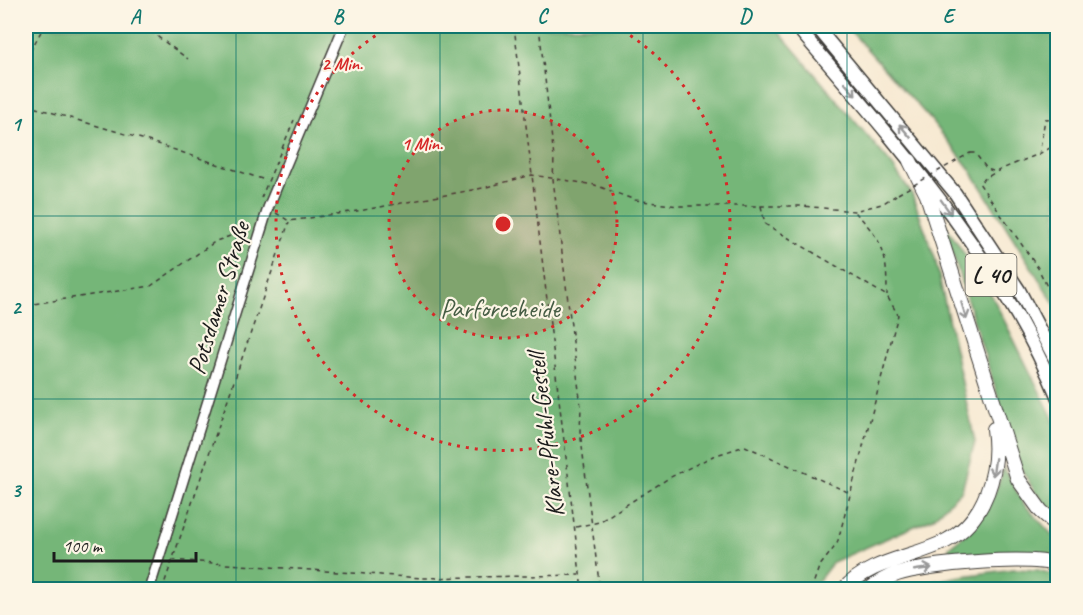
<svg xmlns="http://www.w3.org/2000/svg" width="1083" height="615" font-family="Caveat,sans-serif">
<rect width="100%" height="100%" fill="#fcf5e5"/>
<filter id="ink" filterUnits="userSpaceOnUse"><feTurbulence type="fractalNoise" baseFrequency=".0167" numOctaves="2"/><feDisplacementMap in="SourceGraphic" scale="12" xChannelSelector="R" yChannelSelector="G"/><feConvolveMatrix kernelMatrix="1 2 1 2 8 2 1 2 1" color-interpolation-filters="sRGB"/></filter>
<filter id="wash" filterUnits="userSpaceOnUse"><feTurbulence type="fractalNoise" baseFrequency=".008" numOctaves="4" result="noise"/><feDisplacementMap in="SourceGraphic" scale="24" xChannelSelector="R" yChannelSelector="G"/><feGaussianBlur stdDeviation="1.35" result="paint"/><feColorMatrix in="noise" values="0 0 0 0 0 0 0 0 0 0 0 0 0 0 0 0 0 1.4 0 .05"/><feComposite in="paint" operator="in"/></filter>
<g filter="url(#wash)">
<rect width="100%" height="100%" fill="#f7e9d2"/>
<path fill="#74b678" stroke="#48694a" stroke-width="1.5" d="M26,26H774L892,165L912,194L935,258L975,442L962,490L933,518L833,562L812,589H26Z
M846,26H1057V308L969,168L931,120Z
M942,220L992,296L1052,416L1057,431V516L1035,492L1020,467Z
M1004,468L1023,503L1057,540V559C1021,548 986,560 950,555L949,547C981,524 992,505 1004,468Z
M1013,569L1038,570L1056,575L1057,589H899L956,577Z"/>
</g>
<g filter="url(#ink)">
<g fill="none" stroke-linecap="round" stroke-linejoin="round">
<g stroke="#3d3b37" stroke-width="12">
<path id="tertiary" d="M149,590L268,208L344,26"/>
</g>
<g stroke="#3d3b37" stroke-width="15">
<path id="trunk" d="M796,26C894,141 999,256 1058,398
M816,26L955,193L1019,290L1058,365"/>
</g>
<g stroke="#3d3b37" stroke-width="16">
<path id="motorway" d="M910,161L927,195L1018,479L1041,511L1058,526
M843,590C872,559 911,559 946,541C986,520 1000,470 994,429
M869,590C877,583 888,577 897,574C926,564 1030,555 1058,565"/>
</g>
<path stroke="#3d3b37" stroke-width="1.5" stroke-dasharray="4.5 4.5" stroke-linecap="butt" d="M143,26L188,59
M514,26L582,590
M539,26L554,158L553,179L581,407L580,431L600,590
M26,59L44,26
M26,105L142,139L265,180
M1058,143C1030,162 1004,163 979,183L1038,268L1058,309
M970,153H975L987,169L993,171
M1039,155L1045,119L1058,118
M261,198L294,120
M761,206L765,224L887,296L898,315L837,544L819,567L811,590
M855,212C884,242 887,253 887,295
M276,213L289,221L364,210L483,188L532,175L595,185L635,200L678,206H802L854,211L882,204L898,194
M26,305L151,286L216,241L250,229
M576,527L599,522L669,478L713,456L745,446L850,493
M172,560L422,578L579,575
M162,590L289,222"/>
<use href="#tertiary" stroke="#fff" stroke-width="9"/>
<use href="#trunk" stroke="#fff" stroke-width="12"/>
<use href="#motorway" stroke="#fff" stroke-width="14"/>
<path stroke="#3d3b37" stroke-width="1.5" stroke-dasharray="4.5 4.5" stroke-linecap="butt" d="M898,194L970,153"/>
</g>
<defs><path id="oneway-shaft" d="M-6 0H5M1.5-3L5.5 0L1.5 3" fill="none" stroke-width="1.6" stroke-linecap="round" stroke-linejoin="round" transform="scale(1.5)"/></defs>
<g stroke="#999">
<use href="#oneway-shaft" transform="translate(850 89) rotate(50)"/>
<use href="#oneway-shaft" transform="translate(905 131) rotate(-130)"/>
<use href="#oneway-shaft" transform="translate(946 207) rotate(55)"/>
<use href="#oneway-shaft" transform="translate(964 311) rotate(73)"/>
<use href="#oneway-shaft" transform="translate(994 467) rotate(98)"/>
<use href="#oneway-shaft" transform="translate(923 569) rotate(-8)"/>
</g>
</g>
<path fill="none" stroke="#0f766e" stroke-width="1.5" stroke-opacity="0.55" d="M236,26V590M440,26V590M643,26V590M847,26V590M26,216H1058M26,399H1058"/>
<circle cx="503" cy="224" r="114" fill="#d62828" fill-opacity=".12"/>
<g fill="none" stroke="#d62828" stroke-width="3" stroke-dasharray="3 6">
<circle cx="503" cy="224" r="114"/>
<path d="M615 26A227 227 0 1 1 391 26"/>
</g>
<g text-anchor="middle" stroke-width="4.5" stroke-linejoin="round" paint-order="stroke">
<rect fill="#fcf5e5" stroke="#5f5d58" stroke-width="1.5" x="965.5" y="254" width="51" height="42" rx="4.5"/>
<g font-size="24" font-weight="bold" fill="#1c1c1c">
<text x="991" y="283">L 40</text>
</g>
<g font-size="26" fill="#1c1c1c" stroke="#fcf5e5">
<text transform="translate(218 298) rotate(-73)" y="9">Potsdamer Straße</text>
<text transform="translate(545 435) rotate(-97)" y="9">Klare-Pfuhl-Gestell</text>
</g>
<g font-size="26" fill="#455c44" stroke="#fcf5e5">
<text x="500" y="317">Parforceheide</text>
</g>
</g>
<circle cx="503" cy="224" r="9" fill="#d62828" stroke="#fcf5e5" stroke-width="3"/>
<g font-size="18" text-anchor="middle" font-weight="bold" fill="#d62828" stroke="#fcf5e5" stroke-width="4.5" stroke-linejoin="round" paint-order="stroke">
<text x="342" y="70">2 Min.</text>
<text x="422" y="150">1 Min.</text>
</g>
<rect width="1083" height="615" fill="none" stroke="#fcf5e5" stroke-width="66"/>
<path d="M54 552v9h142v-9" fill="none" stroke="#1c1c1c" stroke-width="3"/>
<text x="63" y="552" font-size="18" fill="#1c1c1c" stroke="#fcf5e5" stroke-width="4.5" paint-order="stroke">100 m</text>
<rect x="33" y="33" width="1017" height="549" fill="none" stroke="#0f766e" stroke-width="2"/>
<g font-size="20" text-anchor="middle" font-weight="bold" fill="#0f766e">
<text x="135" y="23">A</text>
<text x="338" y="23">B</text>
<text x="542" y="23">C</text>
<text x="745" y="23">D</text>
<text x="948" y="23">E</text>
<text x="16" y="131">1</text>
<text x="16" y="314">2</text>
<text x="16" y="497">3</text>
</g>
</svg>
